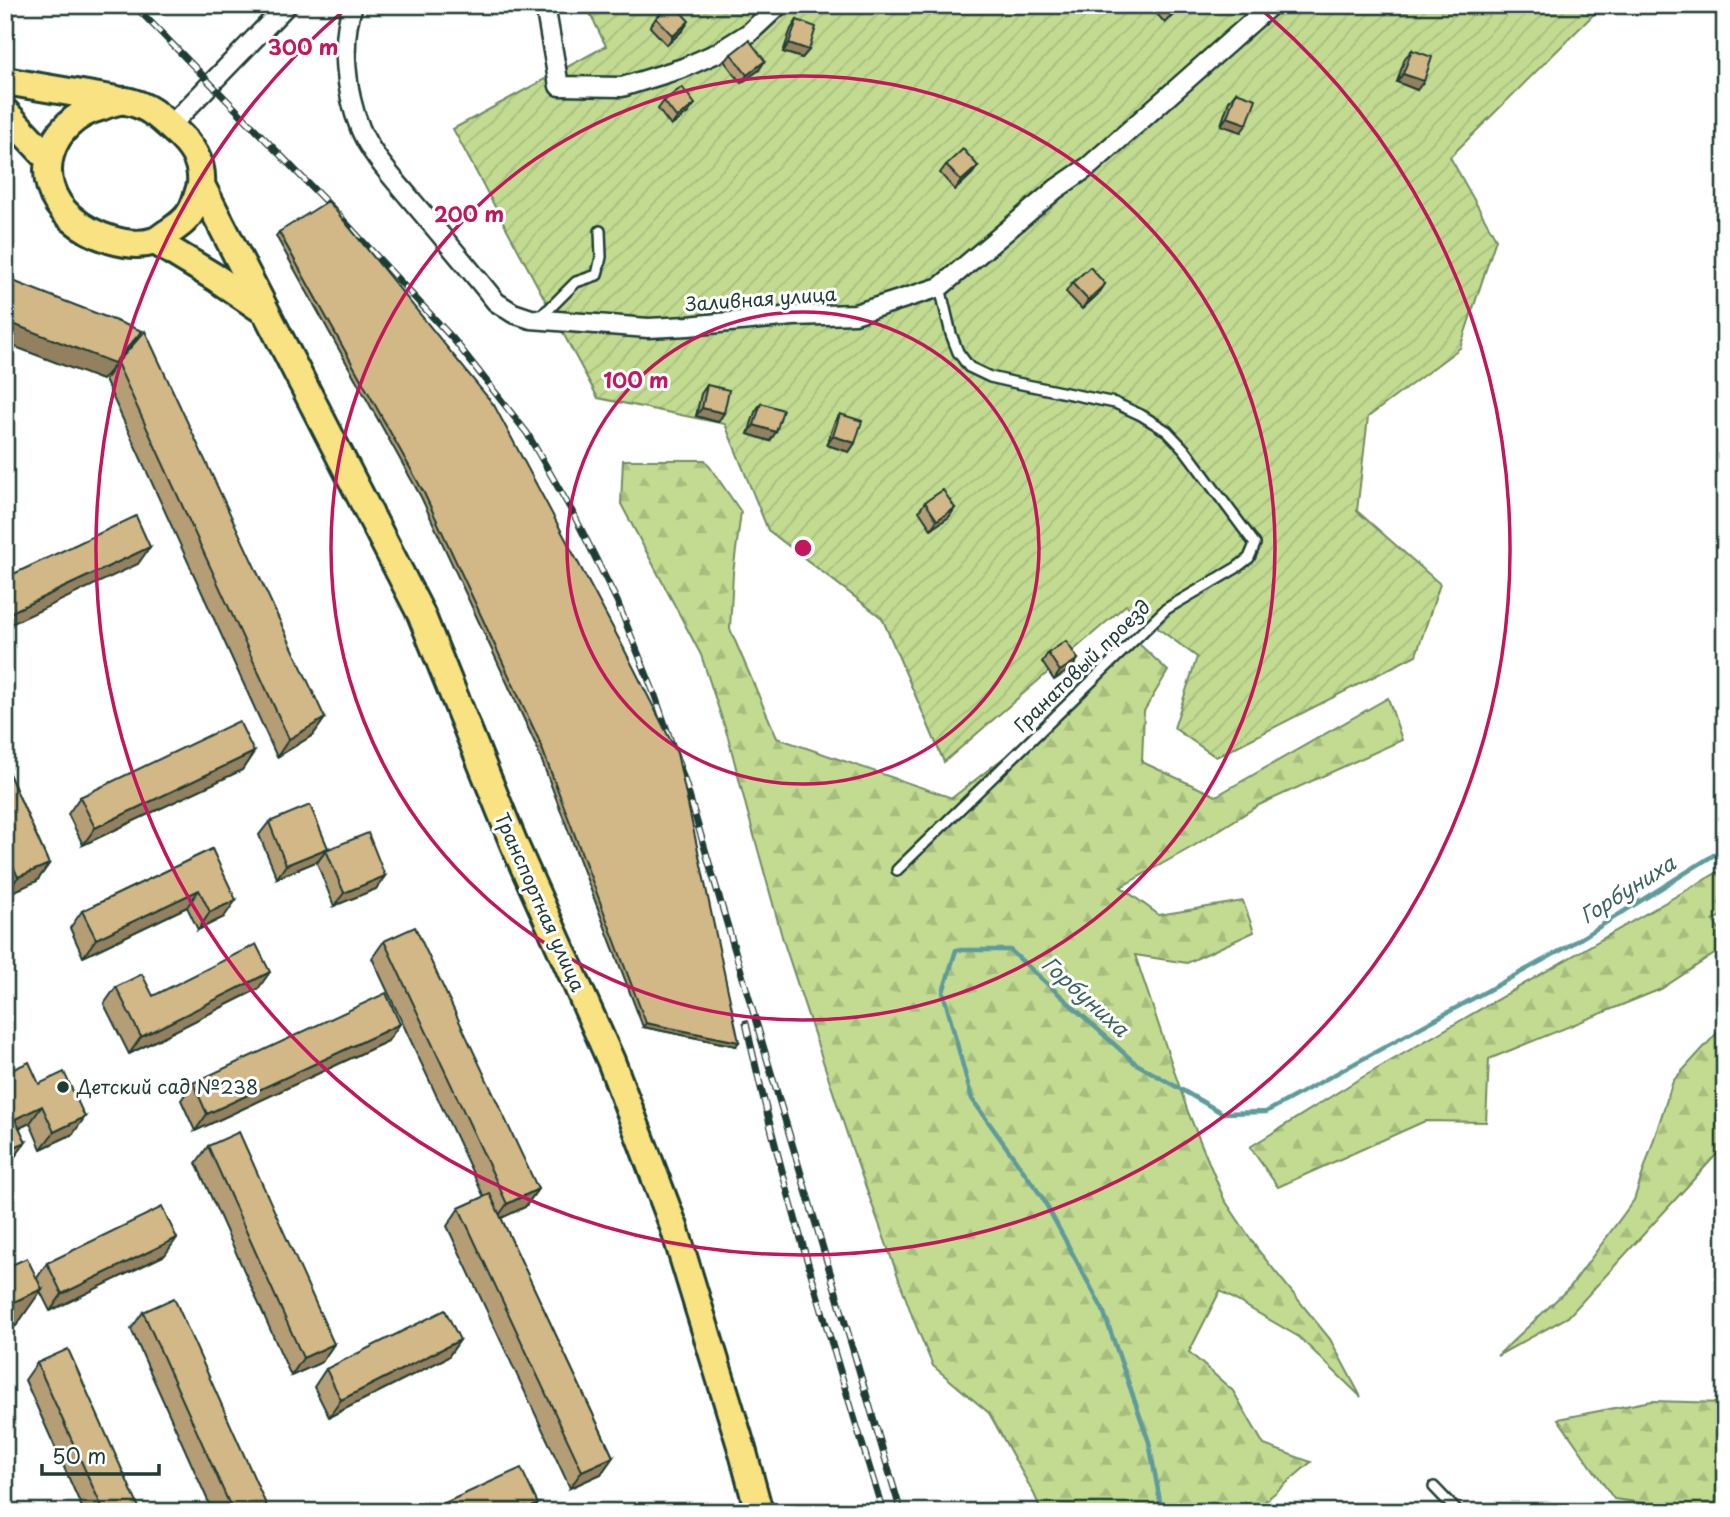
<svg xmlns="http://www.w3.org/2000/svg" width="1730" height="1517" font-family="'Playpen Sans',sans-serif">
<defs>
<pattern id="forest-firs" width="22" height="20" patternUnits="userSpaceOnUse" patternTransform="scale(1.75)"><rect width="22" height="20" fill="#c2db91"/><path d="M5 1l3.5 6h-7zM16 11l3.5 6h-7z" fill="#a6bd7e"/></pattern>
<pattern id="garden-furrows" width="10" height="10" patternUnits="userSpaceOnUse" patternTransform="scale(1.75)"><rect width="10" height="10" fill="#c2db91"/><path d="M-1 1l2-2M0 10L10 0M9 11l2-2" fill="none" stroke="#a6bd7e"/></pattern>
</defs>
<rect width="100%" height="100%" fill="#fff"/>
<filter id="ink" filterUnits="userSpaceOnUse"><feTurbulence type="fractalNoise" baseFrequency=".0143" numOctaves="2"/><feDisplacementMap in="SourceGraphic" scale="14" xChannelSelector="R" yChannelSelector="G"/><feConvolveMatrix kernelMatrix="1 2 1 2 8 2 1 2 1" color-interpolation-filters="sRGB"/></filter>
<g filter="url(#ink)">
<path fill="url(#forest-firs)" stroke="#708c62" stroke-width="2" d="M623,460H705L741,512L733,573L730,629L777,738L952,798L1015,749L1135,640L1168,671L1144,711L1142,762L1216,796L1388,698L1402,740L1259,805L1192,847L1121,887L1159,915L1243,901L1254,932L1187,963L1135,955L1188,1112L1224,1199L1258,1250L1330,1339L1361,1397L1299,1337L1220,1291L1189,1352L1233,1391L1264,1445L1311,1462L1262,1504L1273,1512H1042L1034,1494L989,1413L933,1366L914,1321L850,1143L783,940L747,810L728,737L701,655L621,504Z
M1725,868V914L1713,921L1725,936V947L1661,989L1489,1059L1486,1122L1425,1121L1278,1187L1250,1147L1356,1081Z
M1725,1024V1145L1568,1317L1497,1356L1570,1287L1634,1200L1673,1081Z
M1651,1401L1725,1403V1512H1710L1614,1499L1558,1419Z"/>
<path fill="url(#garden-furrows)" stroke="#708c62" stroke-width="2" d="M586,5H1603L1450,157L1496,239L1460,348L1368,417L1357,511L1440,584L1416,655L1216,757L1174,728L1197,657L1126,605L944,762L882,618L768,530L725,424L598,398L453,129L606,46Z"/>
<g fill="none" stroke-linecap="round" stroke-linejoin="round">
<path stroke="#5e9b9b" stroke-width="4.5" d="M1162,1512L1149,1442L1103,1310L1042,1197L972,1099L943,992L956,950H1010L1135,1063L1222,1113L1266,1112L1567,947L1725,848"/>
<g stroke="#1f3d34" stroke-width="14">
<path id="lane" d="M537,318L550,308L576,282L597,275L601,257L600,231
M897,870L1166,609L1236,568L1249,558L1255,544L1185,450L1167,431L1141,415L1115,403L1012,382L990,377L969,367L958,352L951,334L940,287
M1434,1487L1458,1512"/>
</g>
<g stroke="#1f3d34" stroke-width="23">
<path id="street" d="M353,5C340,40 346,94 360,128C370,154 395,180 413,202C441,235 469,268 496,302L513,313L531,319L648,328L688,326L793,316L855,314L940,287L1056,189L1088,167L1271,5
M545,5L559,86L622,87L683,68L717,53L749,33L779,5
M170,126L287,5"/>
</g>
<g stroke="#1f3d34" stroke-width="32">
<path id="primary" d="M5,81L117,100
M5,112L49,159
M201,185C198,194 196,203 192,210C187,220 178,226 169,232C165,234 160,239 155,241C128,250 92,236 71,218C29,182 48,121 100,107C108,104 118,100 126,101C147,105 159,116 175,131C192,146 203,162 201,185L421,614L514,844L611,1061L674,1227L742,1449L759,1512
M155,241L216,278L263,310"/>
</g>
<use href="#lane" stroke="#fff" stroke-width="9"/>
<use href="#street" stroke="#fff" stroke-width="18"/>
<use href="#primary" stroke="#f8e281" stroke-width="26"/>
<g stroke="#1f3d34" stroke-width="7">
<path id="rail" d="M134,5L332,208L454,340L527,433L574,515L617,601L654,693L686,785L901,1512
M746,1023C782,1189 834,1350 883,1512"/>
</g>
<use href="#rail" stroke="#fff" stroke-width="4.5" stroke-dasharray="13" stroke-linecap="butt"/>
</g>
<path fill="#b59d74" stroke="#1f3d34" stroke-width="2" d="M1151,5H1184L1165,23L1150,6Z
M656,18L683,30L667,45L650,27Z
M797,20L809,50L802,58L783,52L791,29Z
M1412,50L1417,90L1397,82L1405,58Z
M731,54L759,70L741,83L725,62Z
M1236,92L1241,132L1221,125L1229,101Z
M664,101L688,113L671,126L658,109Z
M946,165L978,166L972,174L955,190L940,173Z
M279,232L736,1046L643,1027L535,743L421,497L276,236Z
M1072,283L1105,284L1099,293L1082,309L1066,292Z
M117,363L325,718L313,735L277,757L105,380Z
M707,385L724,413L718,422L696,416L701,394Z
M761,403L770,441L748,434L755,412Z
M840,414L855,443L849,452L827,445L834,423Z
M925,502L955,508L949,517L931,529L919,511Z
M1048,653L1078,659L1072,668L1054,680L1042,662Z
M254,752L242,770L83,845L68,814L80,797Z
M5,765L49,864L37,881L6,895Z
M269,822L328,848L318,861L277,878L259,835Z
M212,849L224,917L198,930L187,907L83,957L70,928L82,911Z
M326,850L385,876L376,889L334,906L317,863Z
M384,941L538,1189L525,1207L501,1218L613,1457L601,1474L570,1488L447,1226L459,1208L484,1197L372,958Z
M116,987L153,996L258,989L129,1054L104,1004Z
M388,1041L195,1131L181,1100L193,1083Z
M5,1073L39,1084L73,1134L41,1149L30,1123L19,1128L26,1142L13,1159L5,1163Z
M208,1146L334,1344L322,1362L291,1376L196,1163Z
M165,1255L50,1311L40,1291L16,1326L37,1278L47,1263Z
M143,1312L269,1511V1512H213L131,1329Z
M460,1340L448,1357L329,1417L314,1387L326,1369Z
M37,1363L141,1512H84L25,1380Z"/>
<path fill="#93805e" stroke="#1f3d34" stroke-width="2" d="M1181,5H1184L1165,23L1171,15Z
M689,21L683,30L667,45L673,36Z
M789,43L809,50L802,58L783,52Z
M765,61L759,70L741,83L747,75Z
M1403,74L1424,81L1417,90L1397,82Z
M695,104L688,113L671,126L677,118Z
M1227,117L1247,124L1241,132L1221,125Z
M978,166L972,174L955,190L961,181Z
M1105,284L1099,293L1082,309L1088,300Z
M5,321L142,331L130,348L102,380L5,343Z
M702,408L724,413L718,422L696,416Z
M754,425L776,432L770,441L748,434Z
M833,436L855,443L849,452L827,445Z
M955,508L949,517L931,529L937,520Z
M150,547L138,564L5,627V615Z
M1078,659L1072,668L1054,680L1060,671Z
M325,718L313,735L277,757L289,739Z
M254,752L242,770L83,845L95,828Z
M328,848L318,861L277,878L286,865Z
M49,864L37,881L6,895L18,877Z
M385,876L376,889L334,906L344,893Z
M199,890L187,907L83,957L96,939Z
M236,900L224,917L198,930L210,912Z
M270,972L258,989L129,1054L141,1037Z
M646,1023L739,1042L736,1046L643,1027Z
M400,1024L388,1041L195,1131L207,1114Z
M42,1106L30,1123L5,1135L15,1119Z
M85,1117L73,1134L41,1149L54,1132Z
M26,1142L13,1159L5,1163V1151Z
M538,1189L525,1207L495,1221L507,1204Z
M177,1238L165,1255L50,1311L62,1294Z
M42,1289L16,1326L5,1331V1306Z
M460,1340L448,1357L329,1417L341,1400Z
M334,1344L322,1362L291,1376L303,1358Z
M613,1457L601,1474L570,1488L582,1471Z
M538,1504L532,1512H520Z"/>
<path fill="#d2b787" stroke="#1f3d34" stroke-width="2" d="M670,5H674L689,21L673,36L656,18Z
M1163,5H1181L1171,15Z
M797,20L816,27L809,50L789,43Z
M749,40L765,61L747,75L731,54Z
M1412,50L1432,57L1424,81L1403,74Z
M682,87L695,104L677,118L664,101Z
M1236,92L1256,99L1247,124L1227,117Z
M963,149L978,166L961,181L946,165Z
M328,201L494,405L620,641L677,753L739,1042L646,1023L538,738L424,493L279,232Z
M1090,267L1105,284L1088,300L1072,283Z
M5,278L142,331L114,363L5,321Z
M145,331L325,718L289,739L117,363Z
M707,385L729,390L724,413L702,408Z
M761,403L783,410L776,432L754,425Z
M840,414L862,421L855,443L833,436Z
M943,490L955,508L937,520L925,502Z
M136,516L150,547L5,615V578Z
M1066,641L1078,659L1060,671L1048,653Z
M239,721L254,752L95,828L80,797Z
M5,765L49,864L18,877L5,849Z
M310,805L328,848L286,865L269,822Z
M368,833L385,876L344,893L326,850Z
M212,849L236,900L210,912L199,890L96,939L82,911Z
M415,927L538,1189L507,1204L384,941Z
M256,944L270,972L141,1037L116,987L142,974L153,996Z
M386,993L400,1024L207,1114L193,1083Z
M29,1062L39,1084L64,1072L85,1117L54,1132L42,1106L15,1119L26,1142L5,1151V1103L9,1102L5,1094V1073Z
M239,1132L334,1344L303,1358L208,1146Z
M490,1194L613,1457L582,1471L459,1208Z
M162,1207L177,1238L62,1294L47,1263Z
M27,1258L42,1289L5,1306V1268Z
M174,1298L269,1511L267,1512H233L143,1312Z
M445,1310L460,1340L341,1400L326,1369Z
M68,1349L141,1512H104L37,1363Z
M521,1468L538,1504L520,1512H425Z
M5,1494L13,1512H5Z"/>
</g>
<g fill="none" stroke="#c2185b" stroke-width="3.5">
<circle cx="803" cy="548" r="236"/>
<circle cx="803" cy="548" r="472"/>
<path d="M1257 6A707 707 0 1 1 349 6"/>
</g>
<circle fill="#1f3d34" stroke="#fff" stroke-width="2.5" cx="63" cy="1087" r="7"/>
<g text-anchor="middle" stroke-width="6" stroke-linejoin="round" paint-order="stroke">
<g font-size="19" fill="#1f3d34" stroke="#fff">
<text transform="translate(761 299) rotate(-4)" y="7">Заливная улица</text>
<text transform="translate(1082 666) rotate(-44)" y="7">Гранатовый проезд</text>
<text transform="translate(540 902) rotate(66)" y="7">Транспортная улица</text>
</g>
<g font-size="19" fill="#1f3d34" stroke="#fff" text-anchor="start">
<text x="77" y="1094">Детский сад №238</text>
</g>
<g font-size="21" font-style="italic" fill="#39645f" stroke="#fff">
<text transform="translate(1628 890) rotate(-32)" y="7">Горбуниха</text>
<text transform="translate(1085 997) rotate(42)" y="7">Горбуниха</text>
</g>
</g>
<circle cx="803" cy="548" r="10" fill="#c2185b" stroke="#fff" stroke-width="3.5"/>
<g font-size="21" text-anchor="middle" font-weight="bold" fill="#c2185b" stroke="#fff" stroke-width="6" stroke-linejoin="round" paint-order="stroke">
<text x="303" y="55">300 m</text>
<text x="469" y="222">200 m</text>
<text x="636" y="388">100 m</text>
</g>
<rect width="1730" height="1517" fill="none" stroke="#fff" stroke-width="28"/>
<rect x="14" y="14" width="1702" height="1489" fill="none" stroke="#1f3d34" stroke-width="2.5" filter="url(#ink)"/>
<path d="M42 1464v10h117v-10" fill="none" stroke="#1f3d34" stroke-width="3.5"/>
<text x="52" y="1464" font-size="21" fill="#1f3d34" stroke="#ffffff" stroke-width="5" paint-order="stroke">50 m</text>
</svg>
